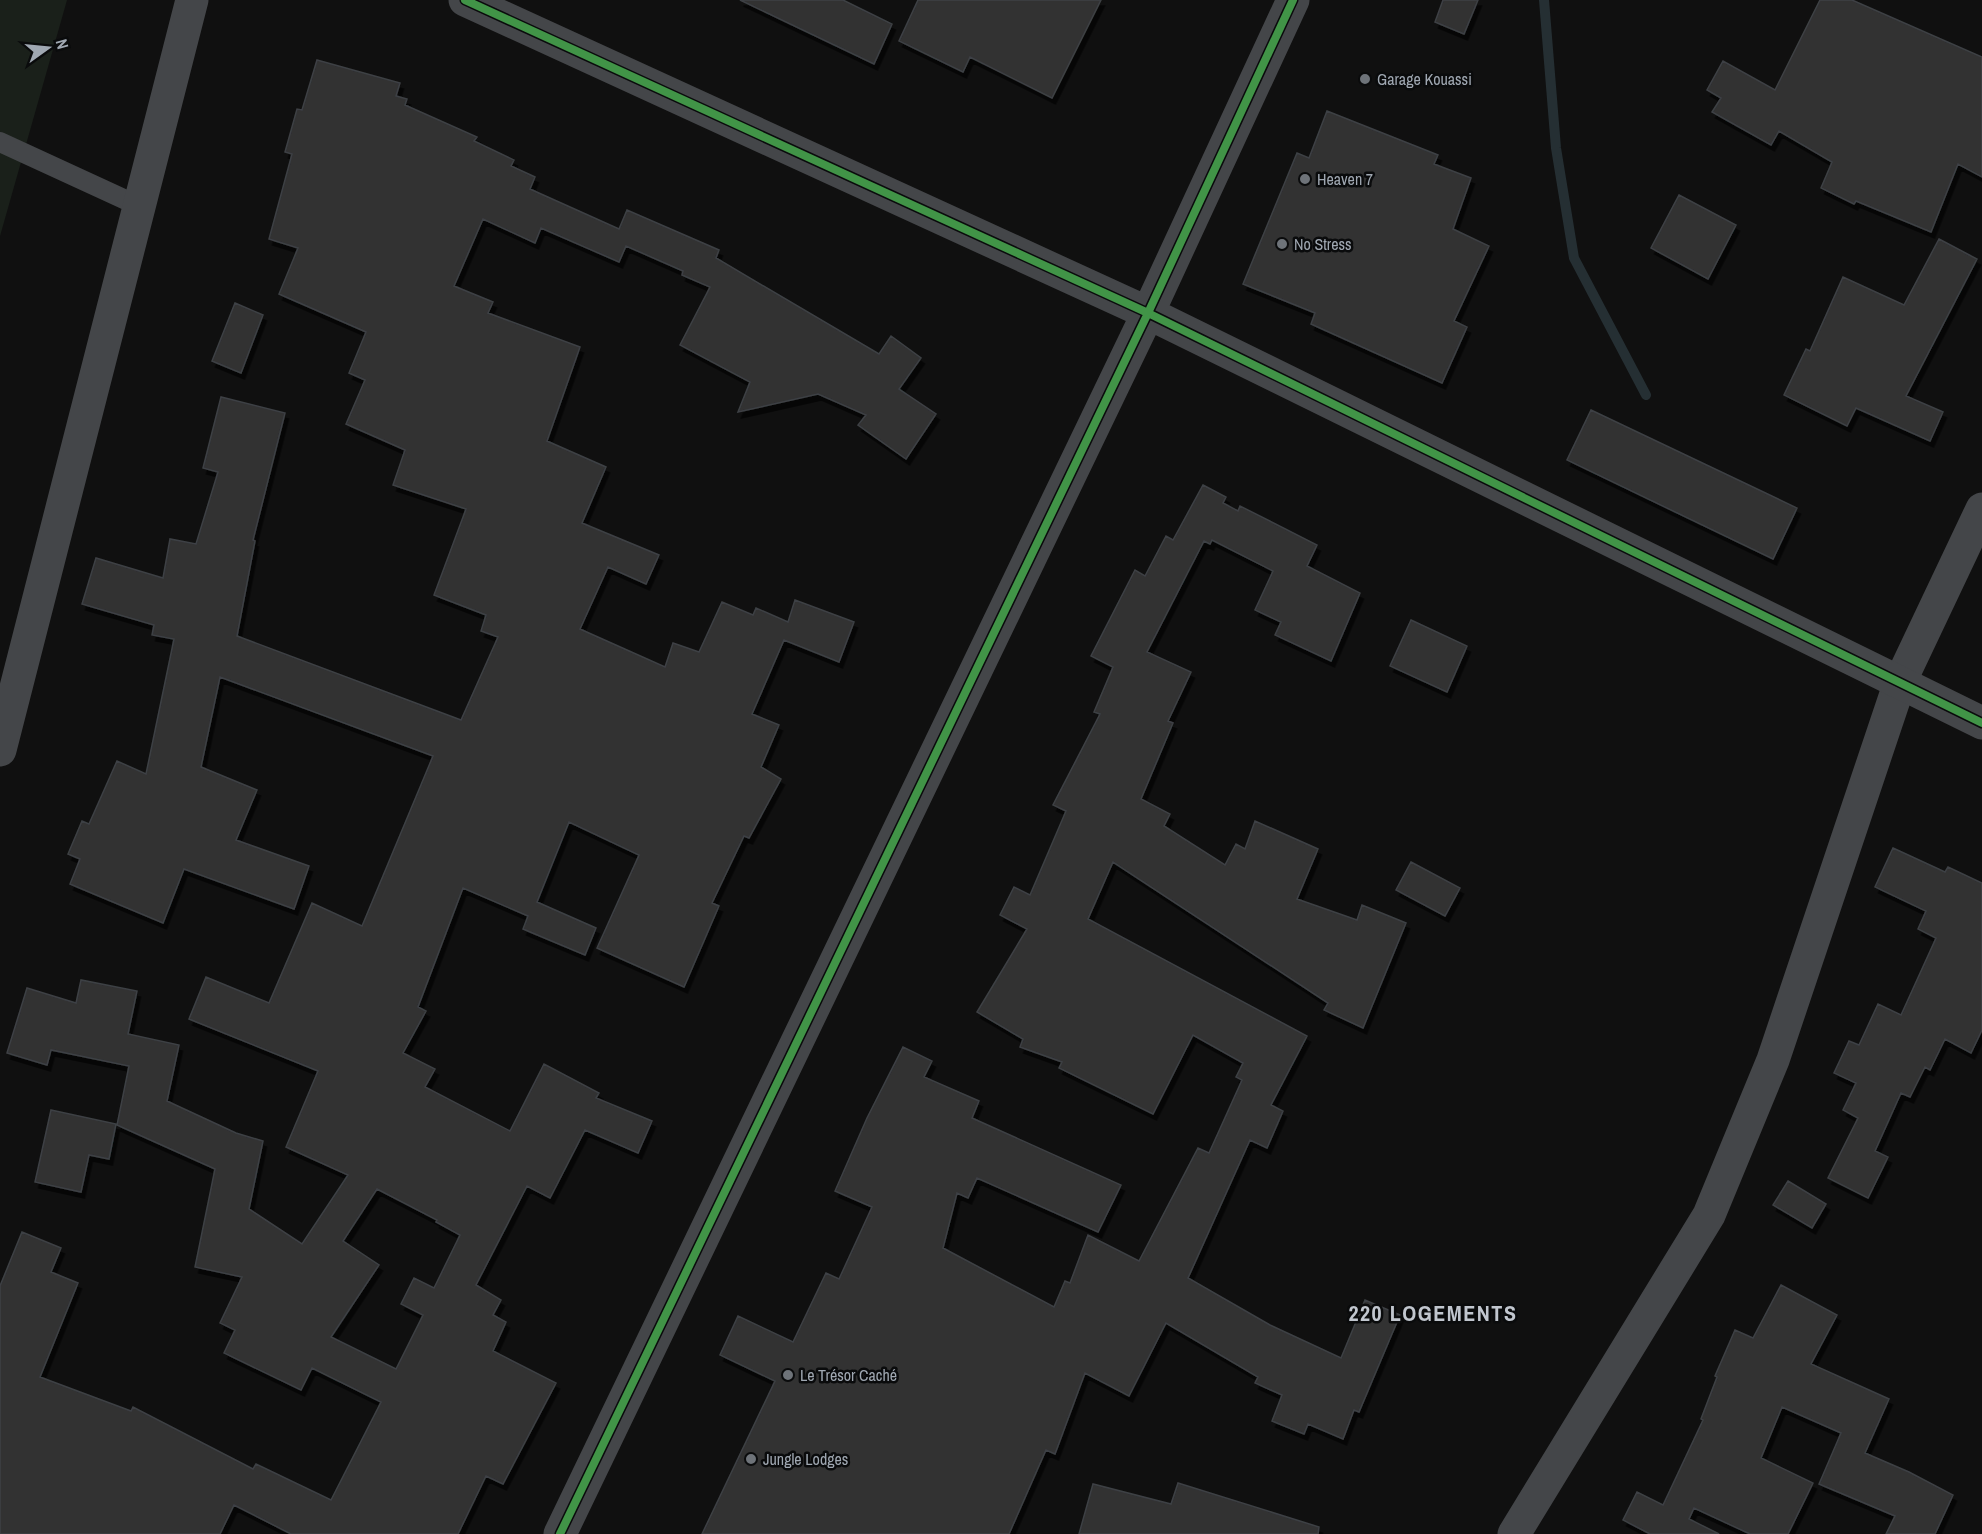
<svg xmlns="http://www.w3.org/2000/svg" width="1982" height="1534" font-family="'Archivo Narrow',sans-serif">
<defs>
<filter id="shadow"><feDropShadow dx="3.5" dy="6" stdDeviation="0" flood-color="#0009"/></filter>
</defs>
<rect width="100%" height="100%" fill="#101010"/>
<path fill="#1a201a" d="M0,0H67L0,236Z"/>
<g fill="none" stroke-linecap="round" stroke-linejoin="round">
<path stroke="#252f33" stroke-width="10" d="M1544,0L1556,148L1574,258L1646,395"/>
</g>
<path fill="#303033" stroke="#3e4144" stroke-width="1.5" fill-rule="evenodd" filter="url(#shadow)" d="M740,0H843L892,24L874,64Z
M918,0H1101L1052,98L970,57L963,72L899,41Z
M1443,0H1478L1464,34L1435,22Z
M1820,0H1852L1982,57V177L1958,164L1931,232L1856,201L1854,204L1821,188L1832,162L1779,131L1771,145L1712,112L1721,98L1707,90L1723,61L1775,90Z
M317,60L400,83L396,96L407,99L405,105L477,137L474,141L514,160L511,166L535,177L530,189L619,229L627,210L719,250L716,258L879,354L891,336L921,358L899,389L936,414L906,459L858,425L866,415L818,394L738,412L750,382L680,345L710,287L682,275L683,271L626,246L619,262L541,228L535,243L483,219L454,286L493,302L488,313L580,347L547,441L606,467L582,523L659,555L646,584L608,567L580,629L665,667L673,643L699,652L722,602L753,615L756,608L788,622L795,600L854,622L839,662L784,640L752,714L779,725L761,767L781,779L749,838L744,836L712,903L719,906L684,987L597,948L639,855L569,822L537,902L596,928L585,955L523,929L528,916L463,888L418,1007L426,1011L403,1053L435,1069L425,1087L510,1131L544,1064L599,1093L596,1098L652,1121L638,1153L585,1130L550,1198L527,1186L476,1285L501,1300L493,1315L506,1322L493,1351L556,1383L503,1484L486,1476L458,1534H291L234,1505L220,1534H0V1286L22,1232L61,1248L51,1272L78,1283L40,1377L131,1411L133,1407L253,1469L256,1464L331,1500L381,1402L312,1368L301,1390L224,1353L235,1330L220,1323L242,1277L195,1267L215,1169L117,1125L129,1066L51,1050L47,1065L7,1053L27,988L76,1003L81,980L137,991L128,1034L179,1045L167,1101L236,1133L263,1141L249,1209L302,1244L348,1175L286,1147L318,1071L189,1019L206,977L269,1003L312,903L362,926L433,756L220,677L201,767L257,790L236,840L309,866L294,909L184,869L163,923L70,884L80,859L68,854L82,821L89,824L117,761L146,774L174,639L152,635L154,625L82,604L96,558L163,578L170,539L196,544L218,472L203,468L221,397L285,413L253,540L255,541L237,636L461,720L498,637L481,631L486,615L434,595L466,509L393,485L405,450L346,424L365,380L349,373L366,332L279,294L298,248L269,239L292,154L285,152L297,109L302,110ZM377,1189L437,1220L436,1222L460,1235L434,1288L414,1278L401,1304L423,1315L396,1369L331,1337L379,1265L343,1241Z
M1327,111L1438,155L1434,164L1471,178L1453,229L1489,246L1454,321L1467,327L1442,383L1311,324L1315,313L1243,284L1297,153L1309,158Z
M1679,195L1736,225L1708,279L1651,248Z
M1939,239L1977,259L1906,396L1943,412L1930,441L1856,408L1847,426L1784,395L1806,349L1810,351L1843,277L1904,305Z
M235,303L263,315L241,373L212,361Z
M1591,410L1797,508L1773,559L1567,460Z
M1203,485L1226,497L1223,503L1238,511L1240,506L1317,545L1307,566L1360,593L1331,661L1275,635L1281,622L1255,610L1273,571L1212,540L1210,544L1204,541L1147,652L1191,672L1168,721L1173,723L1141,799L1170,814L1164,826L1225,865L1236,844L1245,849L1255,821L1318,849L1297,899L1357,920L1362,905L1406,923L1363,1028L1324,1010L1328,1003L1113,862L1088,919L1307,1036L1271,1105L1283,1111L1267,1148L1250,1140L1188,1278L1270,1325L1341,1358L1365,1300L1400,1315L1359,1412L1354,1410L1343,1439L1308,1424L1304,1434L1272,1421L1282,1395L1255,1383L1258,1377L1166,1323L1129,1396L1085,1373L1055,1454L1046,1450L1009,1534H702L775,1381L720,1355L738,1316L793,1342L826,1273L839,1279L872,1207L835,1191L867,1118L903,1047L932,1061L924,1077L979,1101L972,1118L1121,1185L1098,1232L977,1178L968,1198L957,1193L943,1248L1054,1307L1065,1281L1070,1283L1088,1235L1139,1261L1198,1148L1209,1153L1242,1080L1236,1077L1243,1063L1193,1035L1153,1114L1059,1068L1062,1062L1020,1047L1023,1039L977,1012L1027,929L1000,915L1014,887L1030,895L1066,811L1053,805L1100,714L1094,712L1113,667L1091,656L1135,570L1145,576L1166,536L1173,540Z
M1411,620L1467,646L1447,692L1390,666Z
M1893,848L1945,872L1948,867L1982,883V1030L1971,1053L1945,1039L1930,1070L1925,1067L1910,1097L1901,1093L1875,1151L1888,1157L1868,1198L1828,1178L1858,1118L1843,1110L1856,1083L1834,1073L1849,1041L1859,1045L1878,1004L1901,1015L1936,938L1918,929L1926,911L1875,887Z
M1411,862L1460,888L1445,916L1396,890Z
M51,1110L116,1124L109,1159L89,1155L81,1192L35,1182Z
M1788,1181L1826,1204L1812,1228L1773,1205Z
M1781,1285L1837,1315L1811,1364L1889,1399L1865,1453L1909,1472L1953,1495L1935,1534H1886L1895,1516L1819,1484L1841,1433L1782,1407L1761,1458L1813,1483L1788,1534H1750L1694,1508L1689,1519L1719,1534H1650L1623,1520L1637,1492L1663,1505L1703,1420L1701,1419L1717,1377L1715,1376L1735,1330L1753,1338Z
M1178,1483L1319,1527L1318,1534H1079L1093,1484L1171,1504Z"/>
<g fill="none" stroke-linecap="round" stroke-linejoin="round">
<path stroke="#444649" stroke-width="20" d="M0,142L139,206"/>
<path stroke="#444649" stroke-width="33" d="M0,750L192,0
M1514,1534L1709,1215L1773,1060L1900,682L1982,509"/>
<path stroke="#444649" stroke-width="33" d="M465,0L1148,313L1982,723
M560,1534L1148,313L1293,0"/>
<g stroke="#0a0b0c" stroke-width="11">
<path id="cycleway" d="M465,0L1148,313L1982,723
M560,1534L1148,313L1293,0"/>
</g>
<use href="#cycleway" stroke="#419447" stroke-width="8"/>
</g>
<g fill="#6e7379" stroke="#0a0b0c" stroke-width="2">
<circle cx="1365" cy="79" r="6"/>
<circle cx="1305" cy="179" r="6"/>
<circle cx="1282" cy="244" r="6"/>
<circle cx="788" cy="1375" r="6"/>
<circle cx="751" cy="1459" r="6"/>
</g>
<g text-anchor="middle" stroke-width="5" stroke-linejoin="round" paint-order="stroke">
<g font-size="16" fill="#a0a8b2" stroke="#0a0b0c" text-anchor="start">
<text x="1377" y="85">Garage Kouassi</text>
<text x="1317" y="185">Heaven 7</text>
<text x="1294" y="250">No Stress</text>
<text x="800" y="1381">Le Trésor Caché</text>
<text x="763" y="1465">Jungle Lodges</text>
</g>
<g font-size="22" font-weight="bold" letter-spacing="1.5" fill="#c1c6ce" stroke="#0a0b0c">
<text x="1433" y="1321">220 LOGEMENTS</text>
</g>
</g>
<g transform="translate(48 48) rotate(75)" stroke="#0a0b0c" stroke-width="4.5" paint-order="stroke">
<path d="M0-4.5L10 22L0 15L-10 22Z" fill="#a0a8b2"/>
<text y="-9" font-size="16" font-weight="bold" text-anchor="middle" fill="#a0a8b2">N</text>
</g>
</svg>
